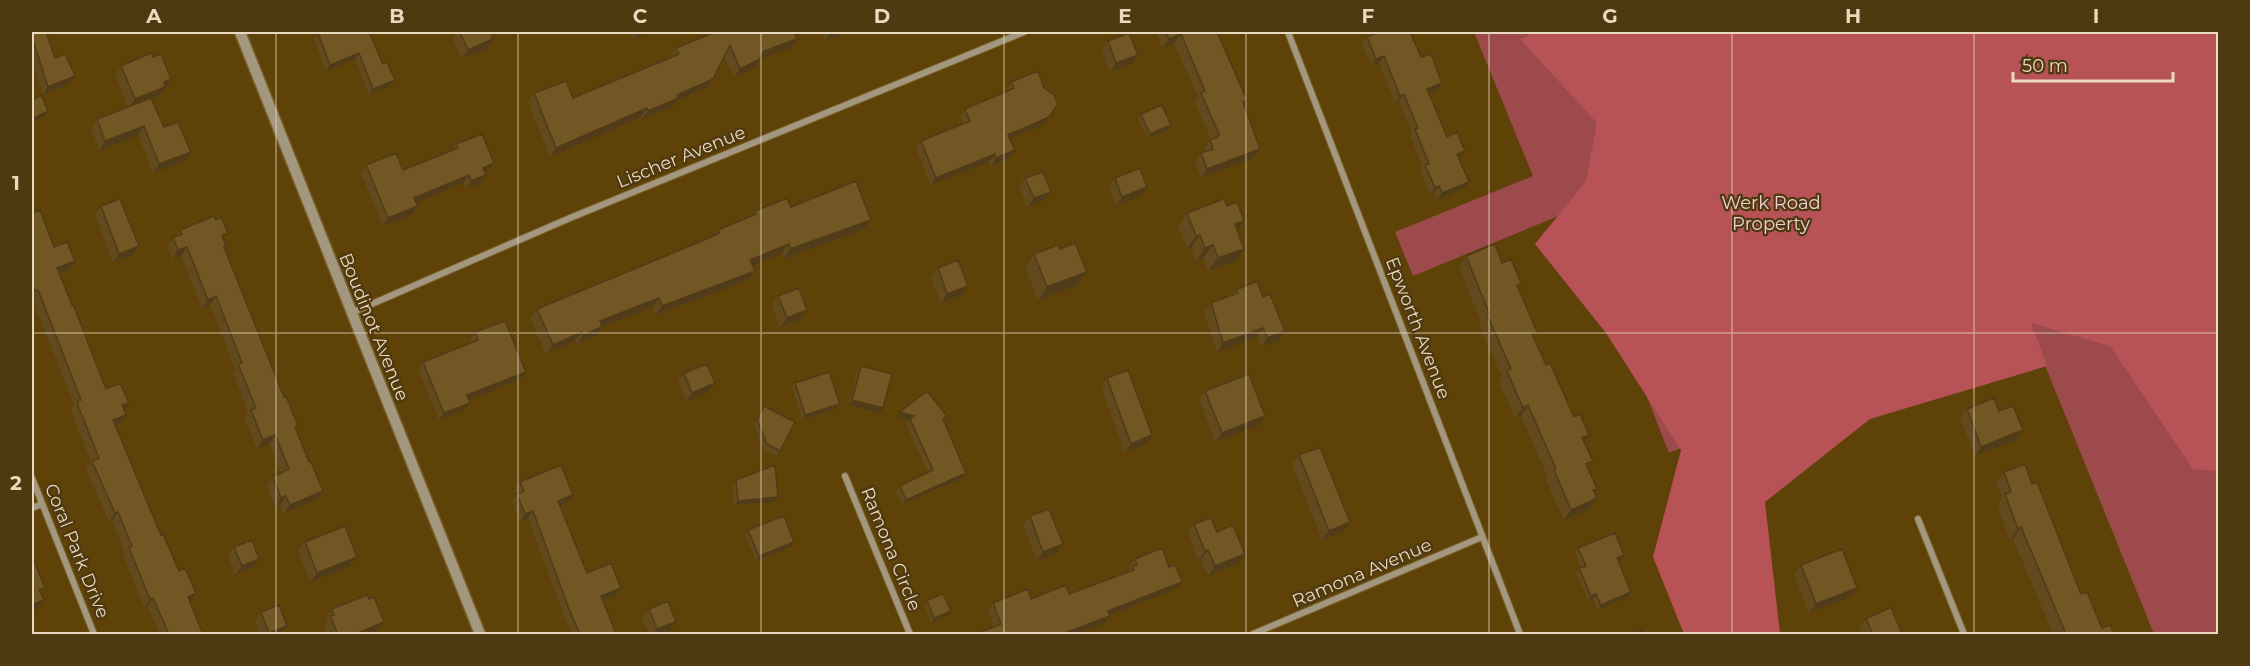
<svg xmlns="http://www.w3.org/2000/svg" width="2250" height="666" font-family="Montserrat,sans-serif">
<rect width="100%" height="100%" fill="#5e4207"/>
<path fill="#9c4a4c" d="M1474,32H2218V634H2154L2021,306L1669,453L1573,210L1413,276L1395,232L1533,176Z"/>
<path fill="#b75357" d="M1536,32H2218V471L2193,469L2110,346L2031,323L2047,366L1870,419L1765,502L1780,634H1684L1653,557L1681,450L1606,333L1535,244L1586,181L1597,123L1520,39Z"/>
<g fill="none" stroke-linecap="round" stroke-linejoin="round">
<g stroke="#7a602c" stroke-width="8">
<path id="minor" d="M1288,32L1520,634
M351,313L570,218L1024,32
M845,476L910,634
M32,478L94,634
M32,508L42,504
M1918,519L1964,634
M1253,634L1482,537"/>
</g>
<g stroke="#7a602c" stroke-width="13">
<path id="tertiary" d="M240,32L480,634"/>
</g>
<use href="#minor" stroke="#a49780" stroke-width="6"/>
<use href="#tertiary" stroke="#a49780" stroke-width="10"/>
</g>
<path fill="#624a1e" d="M32,32L55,58L75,76L69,84L43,95L32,62Z
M369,32L390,86L369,95L355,59L326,71L314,39L318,33Z
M457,32H490L487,48L461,59L452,37Z
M630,32H652L633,39Z
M715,32H804L795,35L797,39L791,48L761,58L754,68L734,77L724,56L707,87L676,101L673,107L642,119L641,117L550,157L528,102L534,93L573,98L670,57L676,48Z
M821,32H848L825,41Z
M1155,32H1217L1260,149L1253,158L1201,178L1195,162L1201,153L1205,152L1204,149L1211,139L1195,102L1198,97L1174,43L1162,48Z
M1367,32H1410L1421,57L1438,90L1428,93L1447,137L1465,151L1459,158L1464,188L1437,200L1434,193L1430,194L1420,172L1423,168L1410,136L1412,133L1399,101L1395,103L1379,63L1372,66L1362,44L1367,37L1369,36Z
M1108,41L1131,64L1110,72L1102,50Z
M153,57L171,79L159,96L152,99L164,127L185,161L153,173L138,135L99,151L91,128L97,119L128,107L115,75L121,66Z
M1011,82L1044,125L1010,139V158L991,166L989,162L931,185L916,148L921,141L963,124L960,117L965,109L1007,91L1006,89Z
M1141,114L1171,125L1167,130L1147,138L1138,119Z
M456,144L488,171L485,172L481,183L466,189L463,183L416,203L418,206L412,214L383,226L361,173L366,165L403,170L451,151Z
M1025,178L1051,192L1044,201L1027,207L1019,188Z
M1115,178L1147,187L1141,196L1116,206L1109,187Z
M101,206L139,246L133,255L113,263L95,215Z
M791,207L871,220L864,229L784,259L782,253L752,265L748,280L656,315L653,307L602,327L596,336L577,344L575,341L546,354L530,318L537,309L702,241L714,235L718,230L753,215L755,211Z
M32,213L54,247L75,261L69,269L59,273L106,389L124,410L126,415L120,423L115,425L161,535L191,602H190L203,634H160L147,606L144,607L123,556L125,553L112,521L109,522L86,469L91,462L73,416L71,409L74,405L32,299Z
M1187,213L1237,231L1244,249L1235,262L1208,271L1203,258L1196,261L1191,248L1187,249L1178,226Z
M180,230L224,239L225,249L309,462L323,491L317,499L284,513L280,505L275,507L267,486L273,477L281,473L269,443L257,449L245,419L248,413L233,373L235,369L210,305L202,308L181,256L172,259L167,246L173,238L176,236Z
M1060,249L1087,272L1078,285L1038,300L1025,268L1034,254Z
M1466,256L1502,263L1521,283L1518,288L1537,332L1534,337L1546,365L1584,442L1588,468L1594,493L1589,509L1564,520L1546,480L1548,478L1521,416L1515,418L1499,382L1502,377L1479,325L1481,322L1459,267Z
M938,268L968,286L962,295L941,303L931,278Z
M1236,290L1263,297L1285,331L1279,341L1261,347L1257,337L1217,352L1204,312L1211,303L1232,295Z
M778,296L807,310L801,319L780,327L772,305Z
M475,332L521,379L469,400L470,403L465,410L439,420L418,369L423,362L471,342L470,339Z
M861,366L883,408L880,413L849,405L857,371Z
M684,373L715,383L708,393L686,402L678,382Z
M1107,378L1146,445L1125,453L1101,387Z
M795,383L840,404L836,409L802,420L792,387Z
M1205,391L1265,416L1259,425L1215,442L1199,400Z
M764,406L780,451L777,456L763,449L754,424Z
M1967,409L1999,411L2023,430L2016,440L1975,456L1960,418Z
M900,412L943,421L966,473L963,478L902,504L896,491L900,486L928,473L906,424L909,420L897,417Z
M1299,455L1344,531L1322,540L1292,464Z
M2004,472L2032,484L2081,594L2102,628L2114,634H2053L2013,539L2010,540L1997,506L2002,498L1996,483Z
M736,480L775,502L734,505L733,485Z
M520,482L568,502L560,505L587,573L616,595L603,600L615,631L621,634H572L564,616L528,518L520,521L512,501L517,494L515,489Z
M1030,516L1063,544L1056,554L1037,561L1023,525Z
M1194,524L1245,554L1239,563L1208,576L1201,559L1198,560L1188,533Z
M748,530L791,547L756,561L745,535Z
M305,542L357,557L351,566L310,582L298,551Z
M234,547L259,559L253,568L235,575L228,556Z
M1578,548L1624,555L1621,560L1619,561L1628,597L1597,610L1593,599L1588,601L1576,573L1581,567L1575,553Z
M1135,559L1176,589L1110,616L1105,623L1076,634H976L994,627L988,610L993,603L1069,594L1129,572L1131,569L1130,566Z
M1801,565L1857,588L1851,597L1809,613L1794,574Z
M927,600L951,611L947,616L931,623L924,604Z
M332,609L384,622L377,631L370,634H327L324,625L327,621L325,619Z
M649,609L670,631L661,634H649L642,618Z
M261,612L287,626L280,634H260L255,621Z
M1866,619L1902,634H1862L1859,628Z"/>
<path fill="#503c18" d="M639,32H652L633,39Z
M792,32H804L787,38Z
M831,32H848L825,41Z
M1181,34L1174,43L1162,48L1169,39Z
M493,39L487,48L461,59L468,50Z
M797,39L791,48L758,60L764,51Z
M359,53L355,59L326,71L330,65Z
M1138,55L1131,64L1110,72L1116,63Z
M1384,56L1379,63L1372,66L1376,59Z
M760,59L754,68L734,77L740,69Z
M75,76L69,84L43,95L48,87Z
M171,79L159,96L129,108L135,99L164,82Z
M713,79L707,87L676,101L673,107L642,119L648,111L677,95Z
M395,80L390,86L369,95L373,89Z
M1442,83L1438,90L1422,96L1427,89Z
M1404,94L1399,101L1395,103L1400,96Z
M647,108L641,117L550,157L556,148Z
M48,111L45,116L32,122V119Z
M1049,117L1044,125L1003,142L1008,135Z
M1171,125L1167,130L1147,138L1150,134Z
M144,126L138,135L99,151L105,141Z
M1260,149L1253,158L1201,178L1207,169Z
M1015,150L1010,158L991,166L996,158Z
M1465,151L1460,158L1453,161L1457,154Z
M191,152L185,161L153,173L159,164Z
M995,154L989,162L931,185L936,178Z
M494,163L488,171L478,175L483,168Z
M469,175L463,183L409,206L414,198Z
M486,175L481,183L466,189L471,181Z
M1469,182L1464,188L1437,200L1442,193Z
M1439,186L1434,193L1430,194L1435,188Z
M1147,187L1141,196L1116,206L1122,197Z
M1051,192L1044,201L1027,207L1034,198Z
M418,206L412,214L383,226L388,218Z
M871,220L864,229L784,259L790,249Z
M1244,221L1235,234V224Z
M1200,235L1191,248L1187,249L1196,236Z
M789,244L782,253L744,269L750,260Z
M1213,245L1203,258L1196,261L1205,248Z
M139,246L133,255L113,263L119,254Z
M187,247L181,256L172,259L178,250Z
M1244,249L1235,262L1208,271L1218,258Z
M75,261L69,269L51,277L57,268Z
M755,271L748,280L656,315L662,306Z
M1087,272L1078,285L1038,300L1047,287Z
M968,286L962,295L941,303L947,294Z
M216,296L210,305L202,308L208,300Z
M659,298L653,307L602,327L596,336L577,344L583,335L600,321Z
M807,310L801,319L780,327L787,318Z
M1263,328L1257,337L1217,352L1223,343Z
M1285,331L1279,341L1261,347L1267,338Z
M582,332L575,341L546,354L553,345Z
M526,372L521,379L462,403L467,395Z
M715,383L708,393L686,402L692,393Z
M852,400L883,408L880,413L849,405Z
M129,403L123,411L122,405Z
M470,403L465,410L439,420L444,413Z
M840,404L836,409L802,420L805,415Z
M1528,405L1521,416L1515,418L1523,408Z
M900,412L914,416L911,420L897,417Z
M126,415L120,423L108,428L113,420Z
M1265,416L1259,425L1215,442L1222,433Z
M2023,430L2016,440L1975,456L1981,447Z
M275,435L269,443L257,449L263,440Z
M1152,435L1146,445L1125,453L1131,444Z
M1589,435L1582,445V438Z
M966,473L963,478L902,504L906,500Z
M323,491L317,499L284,513L290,505Z
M573,495L568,502L553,508L558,501Z
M286,496L280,505L275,507L281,498Z
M778,497L775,502L734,505L738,501Z
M1597,498L1589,509L1564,520L1571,510Z
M533,511L528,518L520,521L525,514Z
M118,512L112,521L109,522L115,513Z
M1350,522L1344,531L1322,540L1329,531Z
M2021,527L2013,539L2010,540L2018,529Z
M794,542L791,547L756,561L759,556Z
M1063,544L1056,554L1037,561L1043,552Z
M1208,550L1201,559L1198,560L1205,551Z
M1245,554L1239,563L1208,576L1215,566Z
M1624,555L1621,560L1614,563L1617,558Z
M357,557L351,566L310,582L317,573Z
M259,559L253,568L235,575L242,566Z
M1182,582L1176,589L1106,617L1110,616L1105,623L1076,634H1062L1108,611Z
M621,588L616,595L596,603L601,596Z
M1857,588L1851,597L1809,613L1816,604Z
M1631,592L1628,597L1597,610L1601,605Z
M196,593L191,602L182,605L188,597Z
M1596,594L1593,599L1588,601L1591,596Z
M153,598L147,606L144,607L150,599Z
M44,600L37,609L32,611V605Z
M951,611L947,616L931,623L934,618Z
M384,622L377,631L370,634H356Z
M676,622L670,631L661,634H653L657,629Z
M287,626L280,634H268L269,633Z"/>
<path fill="#725623" stroke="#503c18" stroke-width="1.5" d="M32,32H46L55,58L65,54L75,76L48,87L32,37Z
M321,32H369L383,64L387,62L395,80L373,89L359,53L330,65L318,33Z
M460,32H490L493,39L468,50Z
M715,32H794L797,39L764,51L760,59L740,69L730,45L713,79L677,95L679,98L648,111L647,108L556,148L534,93L566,81L573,98L679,54L676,48Z
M1165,32H1217L1247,100L1243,102L1260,149L1207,169L1201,153L1213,149L1210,140L1218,137L1219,134L1201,93L1205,91L1181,34L1169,39Z
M1375,32H1410L1421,57L1431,54L1442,83L1427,89L1447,137L1457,132L1465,151L1457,154L1469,182L1442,193L1439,186L1435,188L1425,165L1429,164L1415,129L1418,128L1404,94L1400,96L1384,56L1376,59L1367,37L1376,33Z
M1129,33L1138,55L1116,63L1108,41Z
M151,53L153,57L161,54L171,79L164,82L165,87L135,99L121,66Z
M1038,71L1044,88L1054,95L1058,104L1049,117L1008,135L1015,150L996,158L995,154L936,178L921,141L970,121L965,109L1014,88L1011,82Z
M41,95L48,111L32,119V100Z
M151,98L164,127L178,122L191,152L159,164L144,126L105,141L97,119Z
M1162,105L1171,125L1150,134L1141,114Z
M482,134L494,163L483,168L486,175L471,181L469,175L414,198L418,206L388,218L366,165L396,153L403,170L458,148L456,144Z
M1140,168L1147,187L1122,197L1115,178Z
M1043,172L1051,192L1034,198L1025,178Z
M856,181L871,220L790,249L789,244L750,260L755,271L662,306L659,298L600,321L602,327L583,335L582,332L553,345L537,309L702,241L719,233L718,230L756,214L755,211L787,198L791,207Z
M120,199L139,246L119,254L101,206Z
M1224,199L1227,206L1237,202L1244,221L1235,224L1244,249L1218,258L1213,245L1205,248L1200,235L1196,236L1187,213Z
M40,210L54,247L67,242L75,261L57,268L72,305L73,304L106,389L120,383L129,403L122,405L126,415L113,420L161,535L163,534L179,571L185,568L196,593L188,597L203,634H169L153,598L150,599L129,548L132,546L118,512L115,513L92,461L99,458L79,408L77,401L81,400L38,290L35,291L32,283V213Z
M214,216L216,220L221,217L228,233L222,235L226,246L224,247L284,397L286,396L298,426L295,427L309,462H311L323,491L290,505L286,496L281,498L273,477L289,469L275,435L263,440L251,410L256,408L238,364L242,363L216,296L208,300L187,247L178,250L173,238L182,234L180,230Z
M1075,243L1087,272L1047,287L1034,254L1058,245L1060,249Z
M1495,244L1502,263L1511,259L1521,283L1517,285L1537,332L1532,334L1546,365L1550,363L1574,417L1580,414L1589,435L1582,438L1593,461L1586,464L1597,489L1593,490L1597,498L1571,510L1554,470L1556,469L1528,405L1523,408L1507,371L1511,369L1487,314L1489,313L1466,256Z
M958,260L968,286L947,294L938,268Z
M1257,281L1263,297L1270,294L1285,331L1267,338L1263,328L1223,343L1211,303L1238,293L1236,290Z
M799,288L807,310L787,318L778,296Z
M505,321L526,372L467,395L470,403L444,413L423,362L478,340L475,332Z
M707,364L715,383L692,393L684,373Z
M861,366L892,374L883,408L852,400Z
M1128,370L1152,435L1131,444L1107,378Z
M829,372L840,404L805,415L795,383Z
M1249,374L1265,416L1222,433L1205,391Z
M927,391L947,416L943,419L966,473L906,500L900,486L933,470L910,419L914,416L900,412Z
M1994,398L1999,411L2013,406L2023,430L1981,447L1967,409Z
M764,406L795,422L780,451L767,444L757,420Z
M1320,447L1350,522L1329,531L1299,455Z
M2025,464L2032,484L2037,482L2081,594L2087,592L2102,628L2110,625L2114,634H2066L2021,527L2018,529L2005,494L2011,492L2004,472Z
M561,465L573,495L558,501L587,573L611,563L621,588L601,596L615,631L619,630L621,634H580L569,609L533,511L525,514L517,494L524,491L520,482Z
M775,465L778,497L738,501L736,480Z
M1049,509L1063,544L1043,552L1030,516Z
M784,516L794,542L759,556L748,530Z
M1211,518L1217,532L1233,525L1245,554L1215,566L1208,550L1205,551L1194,524Z
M345,526L357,557L317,573L305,542Z
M1615,533L1624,555L1617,558L1631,592L1601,605L1596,594L1591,596L1579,568L1586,566L1578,548Z
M252,540L259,559L242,566L234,547Z
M1162,548L1169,567L1175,565L1182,582L1108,611L1110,616L1062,634H976L1001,624L993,603L1028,589L1031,599L1066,585L1069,594L1134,570L1133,566L1137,565L1135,559Z
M1842,549L1857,588L1816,604L1801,565Z
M35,563L45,588L39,590L44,600L32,605V564Z
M943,594L951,611L934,618L927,600Z
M367,595L369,599L374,597L384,622L356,634H341L340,633L338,634L330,616L334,615L332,609Z
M668,601L676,622L657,629L649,609Z
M279,605L287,626L269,633L261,612Z
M1891,607L1902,634H1873L1866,619Z
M1642,630L1643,634H1632Z"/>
<path fill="none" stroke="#e9d9bf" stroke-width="1.5" stroke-opacity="0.55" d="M276,32V634M518,32V634M761,32V634M1004,32V634M1246,32V634M1489,32V634M1732,32V634M1974,32V634M32,333H2218"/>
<g text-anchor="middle" stroke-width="4.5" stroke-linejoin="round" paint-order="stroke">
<g font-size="18" fill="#e9d9bf" stroke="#4e3910">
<text transform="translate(681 157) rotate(-22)" y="6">Lischer Avenue</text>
<text transform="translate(374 327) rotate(68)" y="6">Boudinot Avenue</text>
<text transform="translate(1418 328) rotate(69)" y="6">Epworth Avenue</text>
<text transform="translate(891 549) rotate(68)" y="6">Ramona Circle</text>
<text transform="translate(77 551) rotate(68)" y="6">Coral Park Drive</text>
<text transform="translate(1362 573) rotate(-23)" y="6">Ramona Avenue</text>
</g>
<g font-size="18" fill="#edd1d0" stroke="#4e3910">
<text x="1771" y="209">Werk Road<tspan x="1771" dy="21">Property</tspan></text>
</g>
</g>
<rect width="2250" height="666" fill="none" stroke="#4e3910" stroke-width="66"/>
<path d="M2013 72v9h160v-9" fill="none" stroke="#e9d9bf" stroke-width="3"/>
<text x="2022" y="72" font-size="18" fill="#e9d9bf" stroke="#4e3910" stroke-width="4.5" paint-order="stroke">50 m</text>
<rect x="33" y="33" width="2184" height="600" fill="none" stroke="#e9d9bf" stroke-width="2"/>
<g font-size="20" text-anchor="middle" font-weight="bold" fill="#e9d9bf">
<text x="154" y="23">A</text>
<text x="397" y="23">B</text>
<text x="640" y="23">C</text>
<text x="882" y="23">D</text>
<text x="1125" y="23">E</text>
<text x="1368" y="23">F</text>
<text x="1610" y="23">G</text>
<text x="1853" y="23">H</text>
<text x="2096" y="23">I</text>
<text x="16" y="190">1</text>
<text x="16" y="490">2</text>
</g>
</svg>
